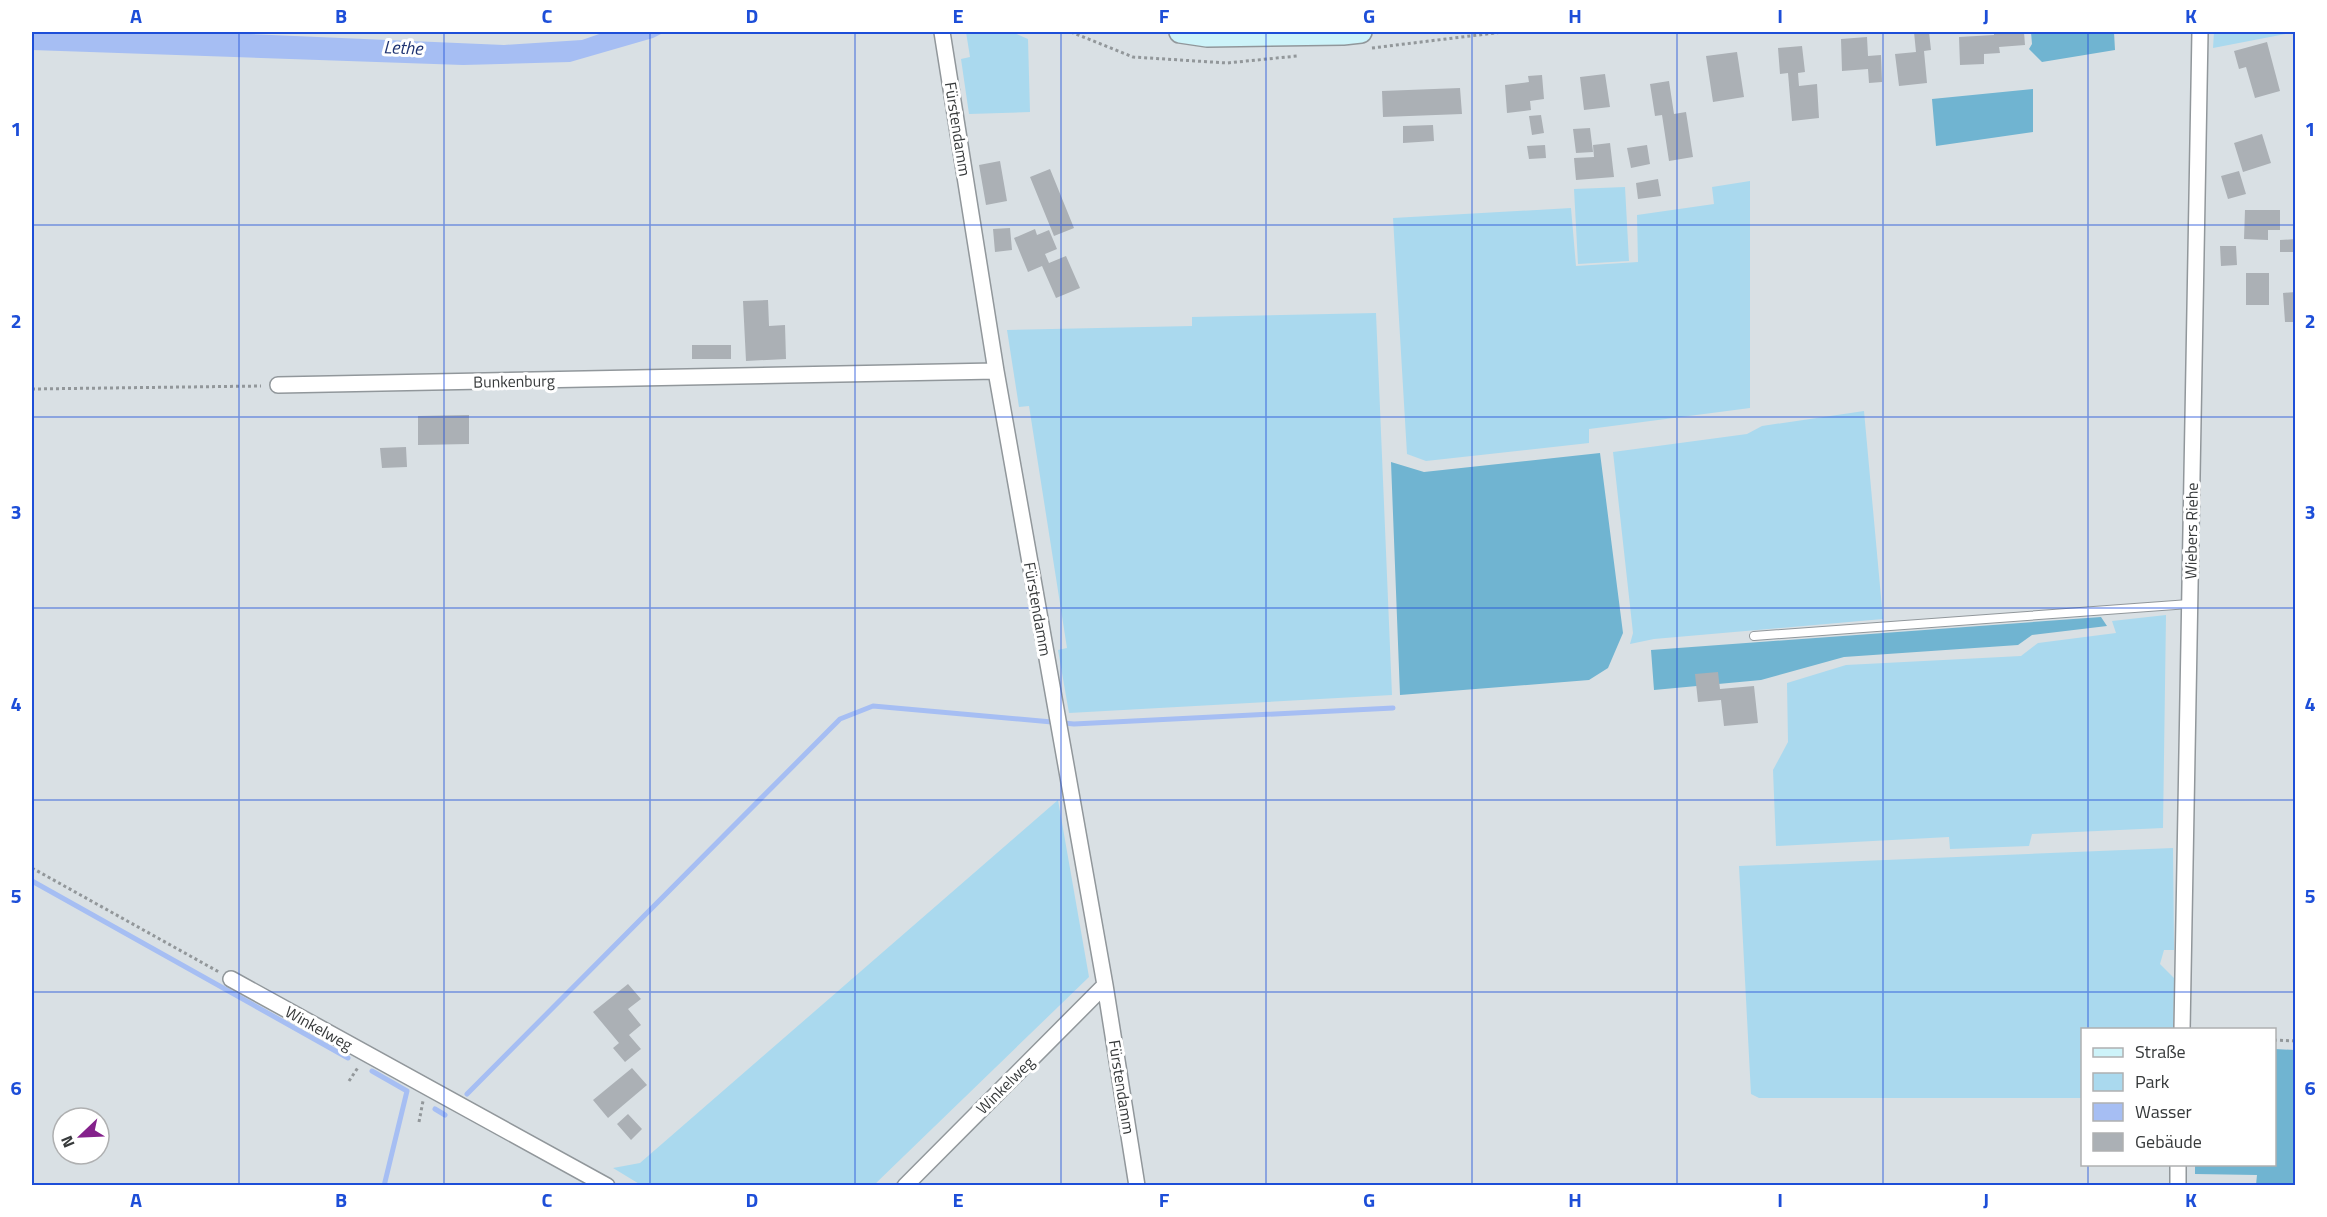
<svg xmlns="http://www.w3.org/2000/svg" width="2327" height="1217" font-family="'Titillium Web',sans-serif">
<rect width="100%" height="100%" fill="#d9e0e4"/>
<path fill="#aad9ee" d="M966,32H1012L1028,39L1030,112L969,114L961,59L970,57Z
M2214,32H2296L2213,48Z
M1750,181V408L1589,429V443L1426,461L1407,454L1393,218L1571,208L1576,266L1638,262L1637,215L1714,204L1712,187Z
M1625,187L1629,261L1578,264L1574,189Z
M1376,313L1392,695L1069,713L1058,650L1067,648L1029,406L1019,407L1007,330L1192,326V317Z
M1864,411L1883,619L1654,639L1630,644L1633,633L1613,452L1747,434L1762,426Z
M2166,615L2163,828L2032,834L2029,846L1950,849L1949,837L1776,846L1773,770L1788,742L1787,683L1846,665L2021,656L2038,643L2116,633L2112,621Z
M1058,800L1089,977L874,1185H641L613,1168L640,1163Z
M2173,848L2174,950H2164L2160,964L2174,978L2173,1029L2082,1030V1098H1759L1751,1094L1739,866Z"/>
<path fill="#70b4d1" d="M2031,32H2114L2115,50L2042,62L2029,49L2032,44Z
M2033,89V132L1936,146L1932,99Z
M1600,453L1623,633L1608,668L1589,680L1400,695L1391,462L1424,472Z
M2101,617L2107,626L2032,635L2018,645L1844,657L1761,680L1654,690L1651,650Z
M2275,1049L2295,1050V1185H2256L2257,1175L2195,1174V1165L2274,1164Z"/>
<path fill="#a6bef3" d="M32,32H203L504,45L582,40L605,32H665L653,38L570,62L463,65L32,50Z"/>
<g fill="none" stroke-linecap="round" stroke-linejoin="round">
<path stroke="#a6bef3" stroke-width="5" d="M32,881L348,1058
M372,1071L407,1091L384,1186
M467,1094L840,719L873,706L1074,724L1393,708
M435,1109L445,1115"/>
</g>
<path fill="#abb0b5" d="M1914,32H1929L1931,50L1924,51L1927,83L1899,86L1895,54L1916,52Z
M1994,32H2024L2025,45L1999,47L2000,53L1984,54V64L1960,65L1959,37L1994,35Z
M1867,37L1868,56L1881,55L1882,82L1869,83L1868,69L1842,71L1841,39Z
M2267,42L2280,91L2255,98L2246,67L2239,69L2234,51Z
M1802,46L1805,72L1798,73L1799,86L1817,84L1819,118L1792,121L1788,73L1780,74L1778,48Z
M1737,52L1744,97L1713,102L1706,56Z
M1605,74L1610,107L1584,110L1580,77Z
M1542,75L1544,99L1530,101L1531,110L1507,113L1505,85L1529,82L1528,76Z
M1669,81L1674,114L1686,112L1693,157L1669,161L1662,115L1655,116L1650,84Z
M1460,88L1462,114L1383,117L1382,91Z
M1541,115L1544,133L1532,135L1529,116Z
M1433,125L1434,141L1403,143V126Z
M1590,128L1593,152L1576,153L1573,129Z
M2262,134L2271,163L2243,172L2234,143Z
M1610,143L1614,177L1576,180L1574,158L1594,157L1593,145Z
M1545,145L1546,158L1529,159L1527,146Z
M1647,145L1650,164L1631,168L1627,148Z
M1000,161L1007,201L986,205L979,165Z
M1050,169L1074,228L1054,236L1030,177Z
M2239,171L2246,194L2228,199L2221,176Z
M1658,179L1661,196L1638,199L1636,183Z
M2245,210H2280V230H2268V240L2244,239Z
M1010,228L1012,250L995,252L993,229Z
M1035,229L1037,235L1049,230L1057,249L1045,254L1049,263L1066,256L1080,288L1056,298L1042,266L1028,272L1014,238Z
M2296,239V252H2280V240Z
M2220,246H2236L2237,265L2221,266Z
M2246,273H2269V305H2246Z
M2296,292V322H2285L2283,293Z
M768,300L769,326L785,325L786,359L746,361L743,301Z
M692,345H731V359H692Z
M469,415V444L418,445V416Z
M406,447L407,467L382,468L380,448Z
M1718,672L1720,689L1754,686L1758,723L1724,726L1721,700L1698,702L1695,674Z
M628,984L641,999L628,1009L641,1025L629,1035L641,1049L625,1062L613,1048L619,1043L593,1012Z
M632,1068L647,1085L608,1118L593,1100Z
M628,1114L642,1129L631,1140L617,1124Z"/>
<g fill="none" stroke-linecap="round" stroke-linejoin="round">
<g stroke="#91979b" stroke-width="10">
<path id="lane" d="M1754,636L2189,604"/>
</g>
<g stroke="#91979b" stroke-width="18">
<path id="street" d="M942,32L996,371L1105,985L1137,1186
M278,385L996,371
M231,979L607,1186
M2182,1030L2200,32
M905,1186L1105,985
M2178,1186V1164"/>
</g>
<g stroke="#91979b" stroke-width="24">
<path id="secondary" d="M1180,32L1207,36L1343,34L1361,32"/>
</g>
<path stroke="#92979a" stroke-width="3" stroke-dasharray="3 3" stroke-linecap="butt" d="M1071,32L1133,57L1227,63L1297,56
M1372,48L1503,32
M32,389L261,386
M32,868L219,972
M2274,1040L2296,1041
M349,1081L359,1066
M419,1122L423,1101"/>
<use href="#lane" stroke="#fff" stroke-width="8"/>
<use href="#street" stroke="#fff" stroke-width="15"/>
<use href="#secondary" stroke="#cdf3f9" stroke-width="21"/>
</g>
<path fill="none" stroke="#1d4ed8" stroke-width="1.5" stroke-opacity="0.55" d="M239,32V1186M444,32V1186M650,32V1186M855,32V1186M1061,32V1186M1266,32V1186M1472,32V1186M1677,32V1186M1883,32V1186M2088,32V1030M32,225H2296M32,417H2296M32,608H2296M32,800H2296M32,992H2296M2088,1164V1186"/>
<g text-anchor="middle" stroke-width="6" stroke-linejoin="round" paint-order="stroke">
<g font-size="16" fill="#373a3b" stroke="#fff">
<text transform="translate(958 129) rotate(81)" y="6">Fürstendamm</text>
<text transform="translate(514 381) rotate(-1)" y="6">Bunkenburg</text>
<text transform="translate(2191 531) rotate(-89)" y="6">Wiebers Riehe</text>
<text transform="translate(1038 609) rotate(80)" y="6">Fürstendamm</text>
<text transform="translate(319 1028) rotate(29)" y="6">Winkelweg</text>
<text transform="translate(1005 1085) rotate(-45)" y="6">Winkelweg</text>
<text transform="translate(1122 1087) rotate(81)" y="6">Fürstendamm</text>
</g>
<g font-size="18" font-style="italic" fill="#1f3473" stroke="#fff">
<text transform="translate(403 48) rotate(2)" y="6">Lethe</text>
</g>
</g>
<rect width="2327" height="1217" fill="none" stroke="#ffffff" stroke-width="66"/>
<rect x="2081" y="1028" width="195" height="138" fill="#ffffff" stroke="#afb0b1" stroke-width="1.5"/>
<rect x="2093" y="1048" width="30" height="9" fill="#cdf3f9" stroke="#afb0b1" stroke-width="1.5"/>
<text x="2135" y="1058" font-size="18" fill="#373a3b">Straße</text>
<rect x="2093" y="1073" width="30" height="18" fill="#aad9ee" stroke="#afb0b1" stroke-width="1.5"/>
<text x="2135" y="1088" font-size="18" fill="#373a3b">Park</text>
<rect x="2093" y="1103" width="30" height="18" fill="#a6bef3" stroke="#afb0b1" stroke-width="1.5"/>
<text x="2135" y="1118" font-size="18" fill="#373a3b">Wasser</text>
<rect x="2093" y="1133" width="30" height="18" fill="#abb0b5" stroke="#afb0b1" stroke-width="1.5"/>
<text x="2135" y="1148" font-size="18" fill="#373a3b">Gebäude</text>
<g transform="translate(81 1136) rotate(247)"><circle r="28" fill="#ffffff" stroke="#afb0b1" stroke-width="1.5"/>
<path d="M0-4.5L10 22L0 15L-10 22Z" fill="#84218b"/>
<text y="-9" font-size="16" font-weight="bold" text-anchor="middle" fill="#373a3b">N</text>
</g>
<rect x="33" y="33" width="2261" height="1151" fill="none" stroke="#1d4ed8" stroke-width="2"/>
<g font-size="20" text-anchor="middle" font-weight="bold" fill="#1d4ed8">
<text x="136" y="23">A</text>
<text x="341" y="23">B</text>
<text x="547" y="23">C</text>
<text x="752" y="23">D</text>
<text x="958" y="23">E</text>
<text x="1164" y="23">F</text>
<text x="1369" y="23">G</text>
<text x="1575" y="23">H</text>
<text x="1780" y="23">I</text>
<text x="1986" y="23">J</text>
<text x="2191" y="23">K</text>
<text x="16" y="136">1</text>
<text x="2310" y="136">1</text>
<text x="16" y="328">2</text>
<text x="2310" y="328">2</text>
<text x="16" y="519">3</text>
<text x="2310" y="519">3</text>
<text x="16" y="711">4</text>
<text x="2310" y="711">4</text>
<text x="16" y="903">5</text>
<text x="2310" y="903">5</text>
<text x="16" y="1095">6</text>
<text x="2310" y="1095">6</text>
<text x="136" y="1207">A</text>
<text x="341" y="1207">B</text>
<text x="547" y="1207">C</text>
<text x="752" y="1207">D</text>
<text x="958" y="1207">E</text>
<text x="1164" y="1207">F</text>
<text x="1369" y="1207">G</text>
<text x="1575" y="1207">H</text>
<text x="1780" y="1207">I</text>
<text x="1986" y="1207">J</text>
<text x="2191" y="1207">K</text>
</g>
</svg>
